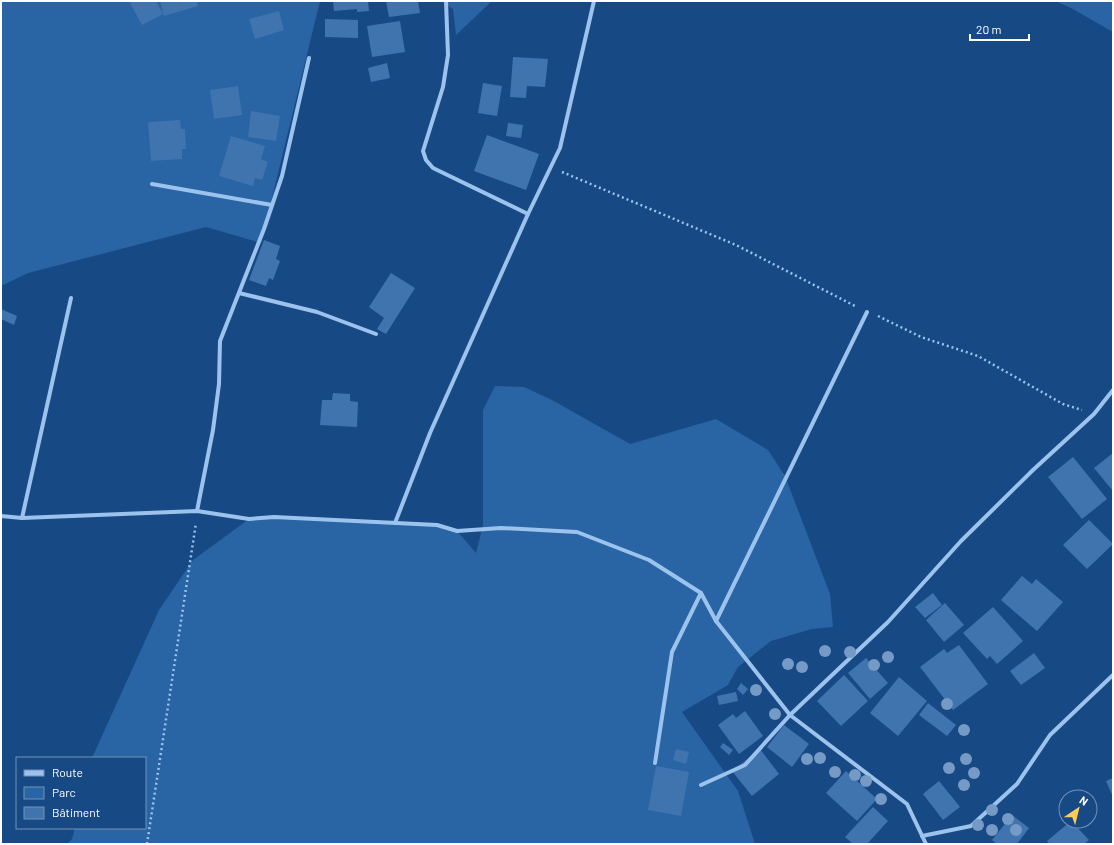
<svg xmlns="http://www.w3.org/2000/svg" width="1114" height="845" font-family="Barlow,sans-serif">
<rect width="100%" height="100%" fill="#174a85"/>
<!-- green -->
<g fill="#2964a4">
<polygon points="1,1 320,1 261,243 206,227 28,273 1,286"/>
<polygon points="441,1 492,1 456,35 453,9"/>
<polygon points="1055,1 1113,1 1113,32 1071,8"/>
<polygon points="495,386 524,387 552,400 630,444 716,419 768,450 785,476 830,594 833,627 812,629 771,641 738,667 728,685 682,712 738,791 755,844 67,844 72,839 75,828 145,828 145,758 92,758 159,610 193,560 249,519 274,517 437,525 457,531 476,553 483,525 483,410"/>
</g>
<!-- building -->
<g fill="#3f74af">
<polygon points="133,1 156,1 163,14 142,25 130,3"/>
<polygon points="160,1 197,1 198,6 164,16"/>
<polygon points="333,1 368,1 369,11 357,12 357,9 334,11"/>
<polygon points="386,1 418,1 420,13 389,17"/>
<polygon points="279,11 284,30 255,39 249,19"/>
<polygon points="325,19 358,20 358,38 325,37"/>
<polygon points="400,21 405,52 372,57 367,26"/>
<polygon points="513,57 548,59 545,87 527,86 526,98 510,97"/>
<polygon points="387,63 390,78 371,82 368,68"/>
<polygon points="483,83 502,86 497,116 478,113"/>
<polygon points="238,86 242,115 214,119 210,90"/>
<polygon points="251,111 280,116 276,141 248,137"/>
<polygon points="180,120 181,129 185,129 186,149 182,149 182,159 151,161 148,122"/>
<polygon points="508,123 523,125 521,138 506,136"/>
<polygon points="487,135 539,154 526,190 474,171"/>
<polygon points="231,136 265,146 261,159 268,162 262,180 255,178 253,186 219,176"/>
<polygon points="264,240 280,246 276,259 280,261 273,280 269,278 266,286 249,280"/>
<polygon points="391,273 415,288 386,334 377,329 384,318 369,307"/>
<polygon points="1,309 17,316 14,325 1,319"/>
<polygon points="333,393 350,394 350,401 358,402 357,427 320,425 322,400 332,400"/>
<polygon points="1113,453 1113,491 1094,468"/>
<polygon points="1073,457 1107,499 1082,519 1048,477"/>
<polygon points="1089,520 1113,544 1087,569 1063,545"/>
<polygon points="1022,576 1032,584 1036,579 1063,602 1037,631 1001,600"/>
<polygon points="933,593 942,605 925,618 915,607"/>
<polygon points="945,603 964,625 944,642 926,620"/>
<polygon points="993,607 1023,641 997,664 990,656 987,659 963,633"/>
<polygon points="959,645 988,684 953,710 920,667 944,649 947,653"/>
<polygon points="1034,653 1045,668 1021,685 1010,671"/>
<polygon points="866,658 888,683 870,699 848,673"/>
<polygon points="844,675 868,701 841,726 817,701"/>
<polygon points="899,677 927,701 898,736 870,713"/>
<polygon points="741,683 748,689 743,695 737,689"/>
<polygon points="736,692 738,701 719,705 717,696"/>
<polygon points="928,703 956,725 947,736 919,715"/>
<polygon points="745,711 763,736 739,754 718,725 733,714 736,718"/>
<polygon points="784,725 809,744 792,767 767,747"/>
<polygon points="723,743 733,750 729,755 720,747"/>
<polygon points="676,749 689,752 686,764 673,760"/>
<polygon points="760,749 779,774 752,796 732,771"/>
<polygon points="656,766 689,772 681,816 648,810"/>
<polygon points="846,771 877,799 857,821 826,793"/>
<polygon points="1113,778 1113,797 1106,781"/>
<polygon points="939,781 960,807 943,820 923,794"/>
<polygon points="873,807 888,821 867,844 853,844 845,837"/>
<polygon points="1012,815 1029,828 1017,844 997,844 992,840"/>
<polygon points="1071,821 1089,840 1084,844 1050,844 1047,841"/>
</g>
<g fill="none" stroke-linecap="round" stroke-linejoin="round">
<!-- path -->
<g stroke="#9cc3ed" stroke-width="2.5" stroke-dasharray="2 3" stroke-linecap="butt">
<polyline points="562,172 736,245 857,307"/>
<polyline points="878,316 921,337 978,356 1063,404 1082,410"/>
<polyline points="147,844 196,523"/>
</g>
<!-- street -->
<g stroke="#9cc3ed" stroke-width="4">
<polyline points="446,1 448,55 443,87 423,151 426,160 433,168 528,214"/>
<polyline points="152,184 272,205"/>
<polyline points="239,293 317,312 376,334"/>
<polyline points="197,511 213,430 219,384 220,341 264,229 282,176 309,58"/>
<polyline points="1,516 22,518 197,511 249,519 274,517 437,525 457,531 501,528 577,532 649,560 701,593 716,621 790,715 907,804 926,844"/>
<polyline points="22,518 71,298"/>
<polyline points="395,523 430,433 528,214 560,148 594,1"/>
<polyline points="716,621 867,312"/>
<polyline points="655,763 672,652 701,593"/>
<polyline points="701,785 745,765 790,715 888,622 961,541 1033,470 1094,414 1113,390"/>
<polyline points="922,836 971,826 1017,784 1050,735 1113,675"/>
</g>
</g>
<!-- trees -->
<g fill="#749ac5">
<circle cx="825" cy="651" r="6"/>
<circle cx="850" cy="652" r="6"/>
<circle cx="888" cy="657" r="6"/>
<circle cx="788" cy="664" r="6"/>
<circle cx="874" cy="665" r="6"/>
<circle cx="802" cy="667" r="6"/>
<circle cx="756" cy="690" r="6"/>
<circle cx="947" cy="704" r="6"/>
<circle cx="775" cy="714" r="6"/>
<circle cx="964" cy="730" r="6"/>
<circle cx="820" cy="758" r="6"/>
<circle cx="807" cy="759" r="6"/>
<circle cx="966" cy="759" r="6"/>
<circle cx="949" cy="768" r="6"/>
<circle cx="835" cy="772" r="6"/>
<circle cx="974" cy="773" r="6"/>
<circle cx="855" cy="775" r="6"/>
<circle cx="866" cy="781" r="6"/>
<circle cx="964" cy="785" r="6"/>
<circle cx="881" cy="799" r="6"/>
<circle cx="992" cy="810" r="6"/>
<circle cx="1008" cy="819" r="6"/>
<circle cx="978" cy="825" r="6"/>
<circle cx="992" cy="830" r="6"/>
<circle cx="1016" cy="830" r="6"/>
</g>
<!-- border -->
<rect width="1114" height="845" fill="none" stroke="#ffffff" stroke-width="4"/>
<!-- legend -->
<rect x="16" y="757" width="130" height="72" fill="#174a85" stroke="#7492b6"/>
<rect x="24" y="770" width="20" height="6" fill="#9cc3ed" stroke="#7492b6"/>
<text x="52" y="777" font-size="12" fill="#ffffff">Route</text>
<rect x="24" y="787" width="20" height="12" fill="#2964a4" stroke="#7492b6"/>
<text x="52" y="797" font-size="12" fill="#ffffff">Parc</text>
<rect x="24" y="807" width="20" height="12" fill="#3f74af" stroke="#7492b6"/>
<text x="52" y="817" font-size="12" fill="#ffffff">Bâtiment</text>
<!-- north arrow -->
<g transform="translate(1078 809) rotate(35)"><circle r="19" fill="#174a85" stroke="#7492b6"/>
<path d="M0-3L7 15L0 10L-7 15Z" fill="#ffcb58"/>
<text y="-6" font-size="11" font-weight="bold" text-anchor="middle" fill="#ffffff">N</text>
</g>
<!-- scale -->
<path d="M970 34v6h59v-6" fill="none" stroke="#ffffff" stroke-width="2"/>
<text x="976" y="34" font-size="12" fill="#ffffff" stroke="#174a85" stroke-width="3" paint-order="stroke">20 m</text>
</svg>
